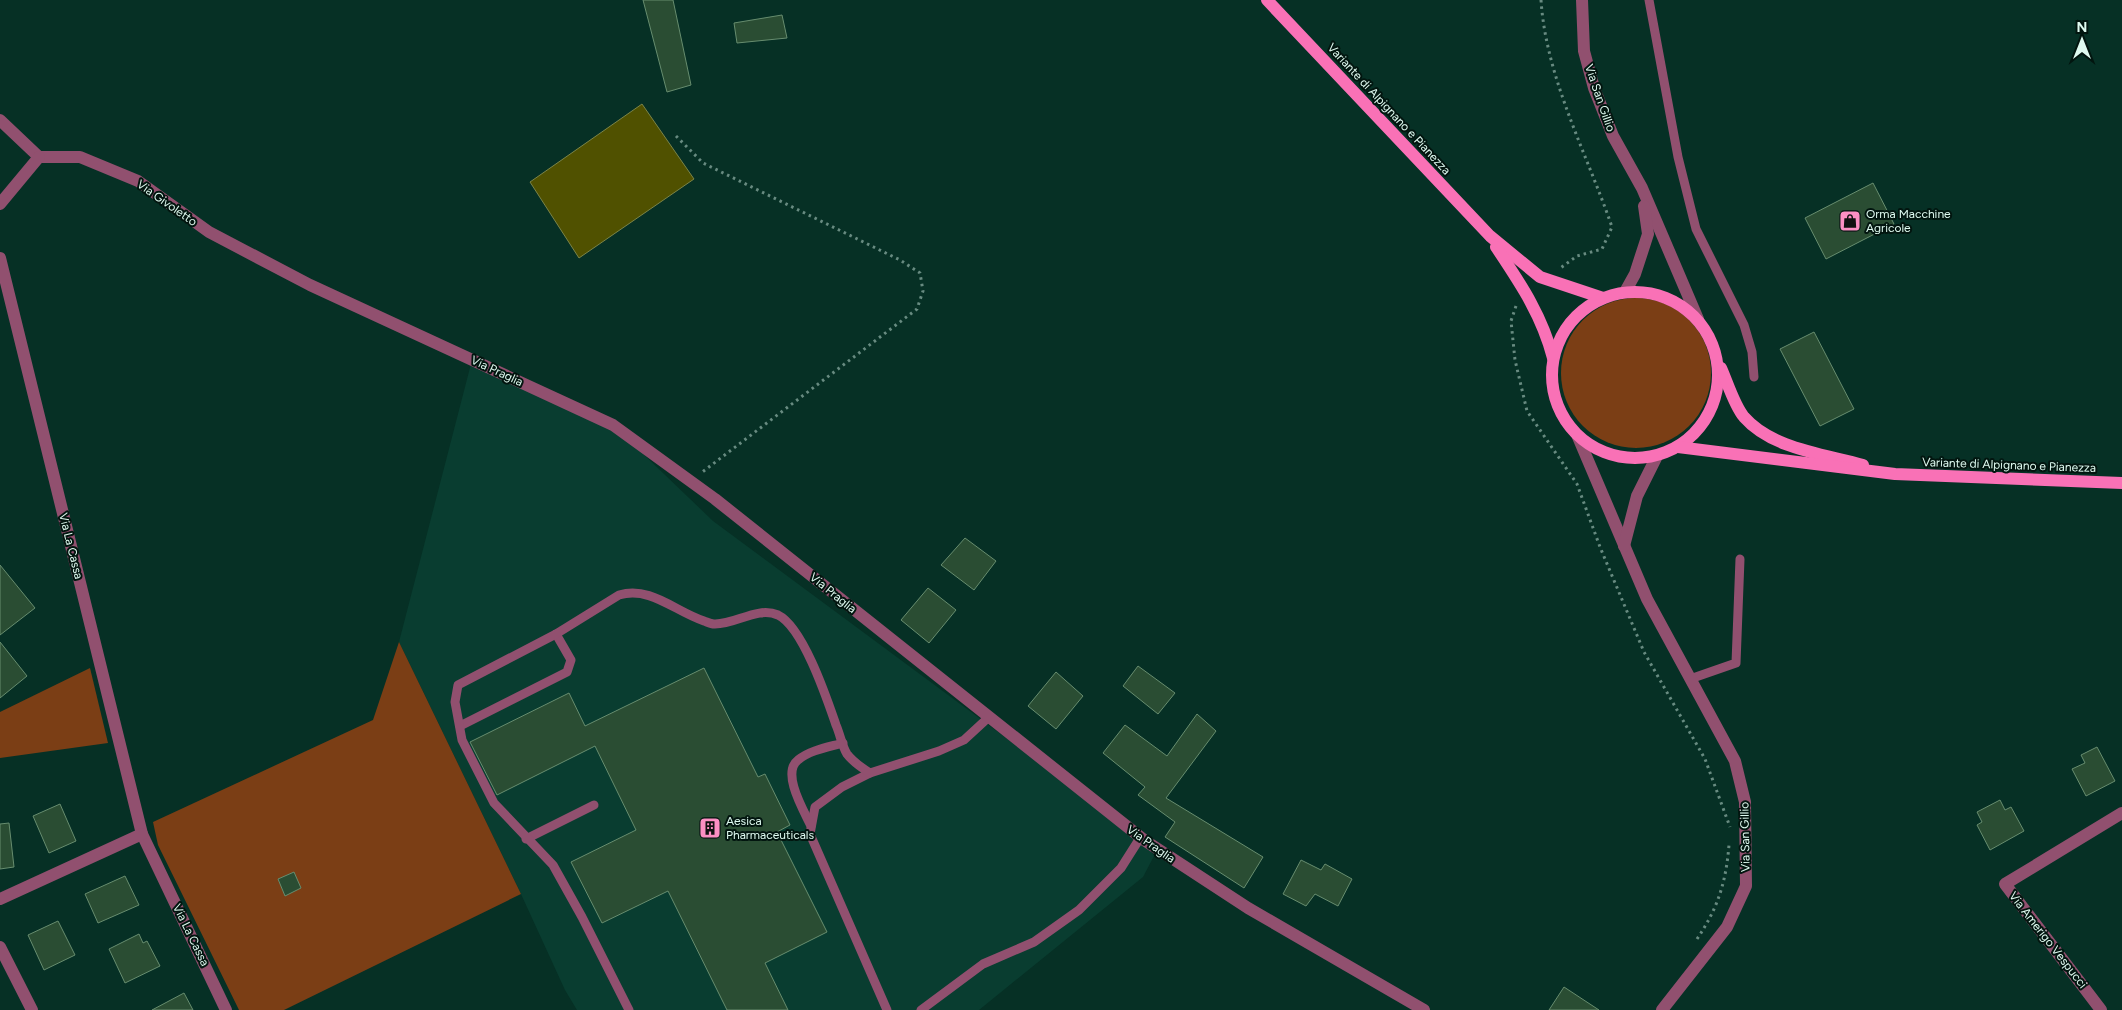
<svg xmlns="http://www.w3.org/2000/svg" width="2122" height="1010" font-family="Figtree,sans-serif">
<rect width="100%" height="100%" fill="#063025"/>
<!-- built -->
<polygon fill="#093d30" points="472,360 613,425 713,521 1144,840 1154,856 1143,877 979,1010 577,1010 565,990 521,894 399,642"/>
<!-- green -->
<g fill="#7b3e15">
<circle cx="1636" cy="373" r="75"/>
<polygon points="399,642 521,894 284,1010 239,1010 158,845 153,822 373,720"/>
<polygon points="90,668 108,743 0,758 0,712"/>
</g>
<!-- water -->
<polygon fill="#505100" stroke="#7b8448" points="642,104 694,179 579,258 530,182"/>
<!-- building -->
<g fill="#2a4d33" stroke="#678d6f">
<polygon points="643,0 673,0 691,85 667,92"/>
<polygon points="782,15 787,38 737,43 734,23"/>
<polygon points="1873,183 1894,224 1826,259 1805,218"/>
<polygon points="1814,332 1854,409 1820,426 1780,349"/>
<polygon points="965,538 996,561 974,590 941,565"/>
<polygon points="0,565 35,608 0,635"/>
<polygon points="928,588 956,610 929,643 901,620"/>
<polygon points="0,642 27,676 0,698"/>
<polygon points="1138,666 1175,693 1158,714 1123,686"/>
<polygon points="704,668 758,777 765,774 790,825 777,832 827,932 765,963 788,1010 727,1010 668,891 602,923 571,862 636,830 595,746 497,795 470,742 569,693 585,726"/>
<polygon points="1056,672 1083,696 1056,729 1028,706"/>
<polygon points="1197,714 1216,731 1166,798 1263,857 1244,888 1165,837 1175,822 1138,795 1145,787 1103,753 1125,725 1167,756"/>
<polygon points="2097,747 2115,781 2086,796 2072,769 2085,763 2081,755"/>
<polygon points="2000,800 2005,810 2011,807 2024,831 1990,850 1977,825 1982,822 1977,812"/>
<polygon points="60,804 76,841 49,853 33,816"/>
<polygon points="9,823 14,867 0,869 0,824"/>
<polygon points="1301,860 1321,870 1325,864 1352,879 1338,906 1315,894 1306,906 1283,894"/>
<polygon points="294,872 301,888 285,896 278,879"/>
<polygon points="125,876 139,905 98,923 85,894"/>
<polygon points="58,921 75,955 44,970 28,935"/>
<polygon points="139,934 143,943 147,941 160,966 125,983 109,949"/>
<polygon points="1564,987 1599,1010 1549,1010"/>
<polygon points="184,993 193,1010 152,1010"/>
</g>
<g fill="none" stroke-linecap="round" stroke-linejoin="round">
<!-- path -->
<g stroke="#688b81" stroke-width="3" stroke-dasharray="2.5 4" stroke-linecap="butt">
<path d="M1541,0C1546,78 1587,154 1612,227L1602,249L1577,256L1559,269"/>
<polyline points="676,136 703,163 900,260 920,273 923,291 917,309 701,473"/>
<polyline points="1516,306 1511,321 1515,360 1527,411 1577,484 1600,547 1644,652 1705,759 1730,827"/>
<path d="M1697,939C1718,908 1726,882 1729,845"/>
</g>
<!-- service -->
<g stroke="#91506f" stroke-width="9">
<polyline points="1649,0 1678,157 1696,229 1744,325 1752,352 1754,377"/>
<polyline points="1690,679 1736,663 1740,559"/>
<polyline points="460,726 567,672 571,660 556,634"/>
<polyline points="870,773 842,787 815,807 810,834 887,1010"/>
<path d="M811,826C804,811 781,773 798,760C810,750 829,747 843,743"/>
<polyline points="526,839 594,805"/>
<path d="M629,1010L582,917L553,865L494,803L462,740L455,702L458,685L556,634L619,595C651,586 674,611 704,621C707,622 711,624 714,624C735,625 757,606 778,615C803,627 827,699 836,725C840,734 842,746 847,754C853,762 862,768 870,773L939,751L964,740L989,717"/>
<polyline points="921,1010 983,964 1034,942 1079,910 1121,868 1140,838"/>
</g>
<!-- minor -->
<g stroke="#91506f" stroke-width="12">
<polyline points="0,120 39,157"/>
<polyline points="39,157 80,157 138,181 209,232 310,285 613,425 715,499 1144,840 1248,908 1424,1010"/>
<polyline points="0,204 39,157"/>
<polyline points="0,258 142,834 226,1010"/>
<polyline points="0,899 142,834"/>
<polyline points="0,947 32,1010"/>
<polyline points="2101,1010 2005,884 2122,813"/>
</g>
<!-- tertiary -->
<g stroke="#91506f" stroke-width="12">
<polyline points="1582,0 1584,51 1594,88 1613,136 1642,188 1698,319"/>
<polyline points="1625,292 1635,274 1648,234 1644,206"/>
<polyline points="1578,437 1647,599 1735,761 1745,802 1746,886 1727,927 1662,1010"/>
<polyline points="1624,546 1637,496 1657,456"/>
</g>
<!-- primary -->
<g stroke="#f971b6" stroke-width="12">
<polyline points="1267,0 1490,236 1540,277 1603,298"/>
<path d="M1496,247C1520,283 1542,315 1553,358"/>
<circle cx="1635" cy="375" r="83"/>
<path d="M1721,368C1727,381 1734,405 1744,417C1772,449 1824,454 1863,465"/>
<polyline points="1678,447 1895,474 2122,483"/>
</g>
</g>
<!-- icons -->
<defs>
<g id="shop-square" transform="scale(1.125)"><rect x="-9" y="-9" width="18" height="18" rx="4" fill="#fc8fc3" stroke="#02150f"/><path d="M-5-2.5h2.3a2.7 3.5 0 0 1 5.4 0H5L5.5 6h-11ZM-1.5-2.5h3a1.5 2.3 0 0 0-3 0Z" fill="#111"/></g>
<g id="building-square" transform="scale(1.125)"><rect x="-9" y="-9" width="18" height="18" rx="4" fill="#fc8fc3" stroke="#02150f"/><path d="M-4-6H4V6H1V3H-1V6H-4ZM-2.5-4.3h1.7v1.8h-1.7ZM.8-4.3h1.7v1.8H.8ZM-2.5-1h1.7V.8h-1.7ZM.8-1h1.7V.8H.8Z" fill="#111"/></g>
</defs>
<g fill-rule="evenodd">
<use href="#shop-square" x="1850" y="221"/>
<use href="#building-square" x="710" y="828"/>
</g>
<g text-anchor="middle" stroke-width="4" stroke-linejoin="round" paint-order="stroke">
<!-- street labels -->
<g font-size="12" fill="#dffaf0" stroke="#02150f">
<text transform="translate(1600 98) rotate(71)" y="4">Via San Gillio</text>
<text transform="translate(1389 109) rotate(47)" y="4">Variante di Alpignano e Pianezza</text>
<text transform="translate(167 203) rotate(35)" y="4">Via Givoletto</text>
<text transform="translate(497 371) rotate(25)" y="4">Via Praglia</text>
<text transform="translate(2009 465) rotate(2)" y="4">Variante di Alpignano e Pianezza</text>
<text transform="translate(71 546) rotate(76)" y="4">Via La Cassa</text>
<text transform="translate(833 593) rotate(39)" y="4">Via Praglia</text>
<text transform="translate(1745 837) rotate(-91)" y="4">Via San Gillio</text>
<text transform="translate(1151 844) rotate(35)" y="4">Via Praglia</text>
<text transform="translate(191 935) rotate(64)" y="4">Via La Cassa</text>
<text transform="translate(2048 940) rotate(52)" y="4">Via Amerigo Vespucci</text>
</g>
<!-- poi labels -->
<g font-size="12" fill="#dffaf0" stroke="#02150f" text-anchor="start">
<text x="1866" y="218">Orma Macchine<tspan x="1866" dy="14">Agricole</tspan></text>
<text x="726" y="825">Aesica<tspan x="726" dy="14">Pharmaceuticals</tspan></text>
</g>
</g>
<!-- north arrow -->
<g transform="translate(2082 40)" stroke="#02150f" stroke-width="4" paint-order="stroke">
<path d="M0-4L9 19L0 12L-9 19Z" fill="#dffaf0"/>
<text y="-8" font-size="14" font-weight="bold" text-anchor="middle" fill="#dffaf0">N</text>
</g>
</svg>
